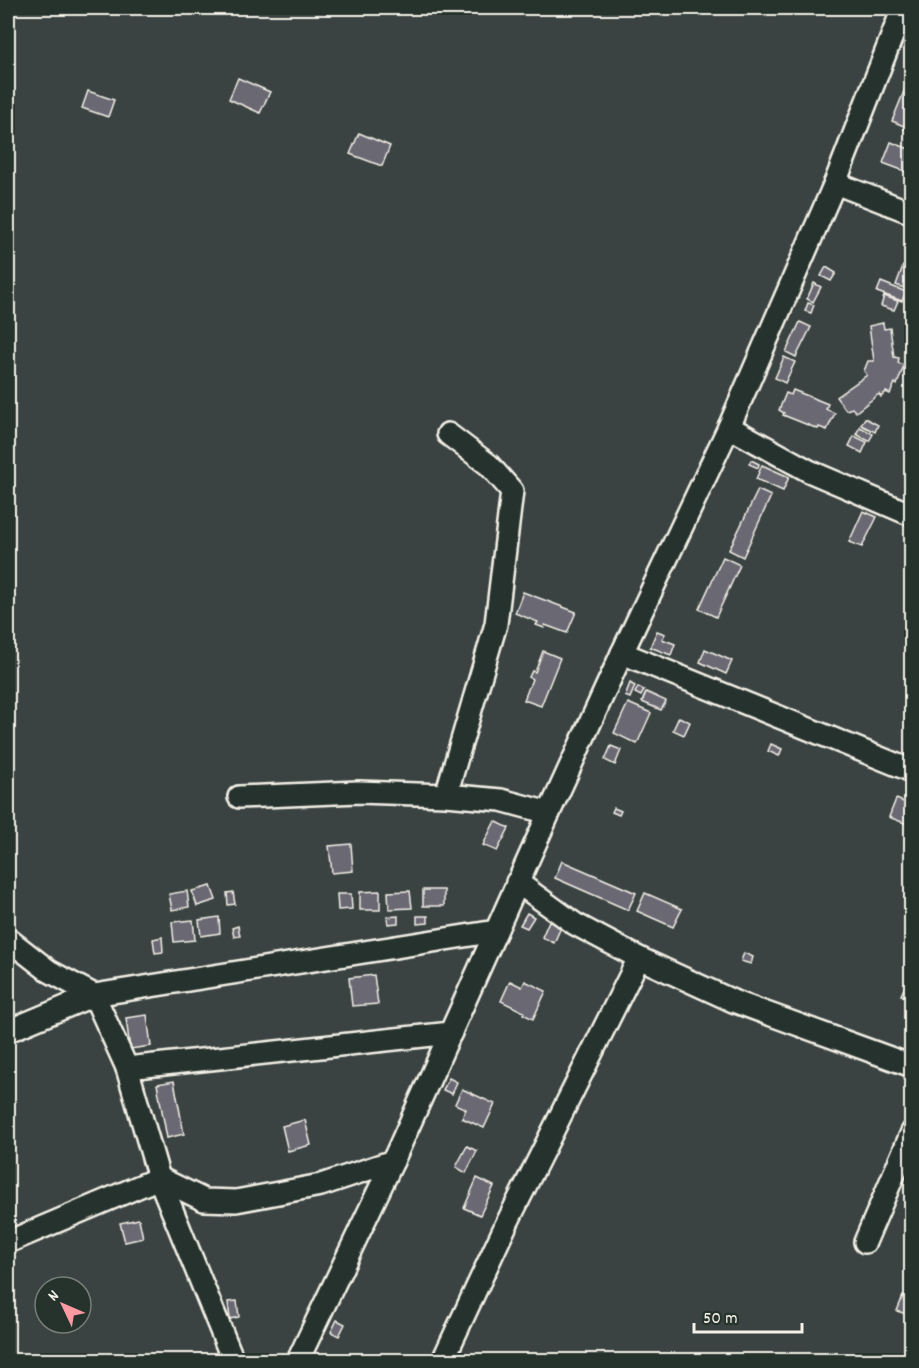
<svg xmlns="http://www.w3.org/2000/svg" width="919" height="1368" font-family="Dekko,sans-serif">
<rect width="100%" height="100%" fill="#3a4342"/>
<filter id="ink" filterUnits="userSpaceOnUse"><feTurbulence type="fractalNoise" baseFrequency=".0167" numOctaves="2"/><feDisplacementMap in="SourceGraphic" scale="12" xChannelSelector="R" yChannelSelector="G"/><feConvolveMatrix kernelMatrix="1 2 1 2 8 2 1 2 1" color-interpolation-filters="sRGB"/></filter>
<g filter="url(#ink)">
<!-- building -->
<g fill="#6a6873" stroke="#f4f1e8" stroke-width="1.5">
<polygon points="238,78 270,92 260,113 229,99"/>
<polygon points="905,89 912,91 912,108 904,126 892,121"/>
<polygon points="88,91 114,100 108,117 82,108"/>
<polygon points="908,119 912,120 912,131 904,129"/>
<polygon points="359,133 390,146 382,166 350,154"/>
<polygon points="891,142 912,150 912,169 910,173 883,163"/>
<polygon points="903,266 912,270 912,291 896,285"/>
<polygon points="826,267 836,273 831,281 821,276"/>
<polygon points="881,282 906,292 902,301 877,292"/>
<polygon points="814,283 821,287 813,302 807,299"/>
<polygon points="884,296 898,301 894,310 881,306"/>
<polygon points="808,303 814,305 811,313 805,311"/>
<polygon points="800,322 811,327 796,357 786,352"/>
<polygon points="883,323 884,329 890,328 894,357 899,358 898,363 904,365 897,385 895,383 890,394 886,392 881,397 879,394 856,412 852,408 846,410 836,397 867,375 864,371 868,361 874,361 869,326"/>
<polygon points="784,357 795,362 785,383 775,378"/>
<polygon points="793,390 828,404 826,409 835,413 827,430 819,427 818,429 783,415 784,413 779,410 786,393 791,395"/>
<polygon points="865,418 878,425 875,432 861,425"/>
<polygon points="860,427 873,434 869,441 856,434"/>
<polygon points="854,436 867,442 862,453 849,446"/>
<polygon points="751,460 759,464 758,468 749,464"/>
<polygon points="762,465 789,477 783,491 756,479"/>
<polygon points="758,490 771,496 743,557 729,550"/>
<polygon points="863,511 877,517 862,547 849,542"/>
<polygon points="723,557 740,565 716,617 699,609"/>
<polygon points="523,592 576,612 567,633 545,625 544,628 536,625 538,622 515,613"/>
<polygon points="657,631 665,634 662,639 675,644 671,655 650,647"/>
<polygon points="705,649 732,661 726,674 700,662"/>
<polygon points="543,651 560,658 541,706 524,700 532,679 529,677 532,671 535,672"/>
<polygon points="630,683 635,686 630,698 625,696"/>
<polygon points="638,687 644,690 641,696 635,693"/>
<polygon points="646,692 666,701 661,710 642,702"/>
<polygon points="628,703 651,713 637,744 614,733"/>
<polygon points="679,717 690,722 684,735 673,730"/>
<polygon points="771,744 782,749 779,756 768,751"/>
<polygon points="611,746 621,750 615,765 605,760"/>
<polygon points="896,799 912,805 912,826 889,817"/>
<polygon points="614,808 621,811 619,815 612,812"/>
<polygon points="495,821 509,828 497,851 483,845"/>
<polygon points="351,844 353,871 332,873 329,846"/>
<polygon points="562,861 636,893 628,910 555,878"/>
<polygon points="211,886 216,900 197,906 192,891"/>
<rect x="423" y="890" width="21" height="16"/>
<polygon points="187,891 189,907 172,910 169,894"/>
<polygon points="380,891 380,910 360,910 360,892"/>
<polygon points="410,891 412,908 389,909 388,892"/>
<polygon points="233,892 235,904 228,905 227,893"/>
<polygon points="645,893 682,909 673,927 637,911"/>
<polygon points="337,894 351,894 352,909 338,910"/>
<polygon points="527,913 534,917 527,928 520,925"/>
<polygon points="398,916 398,923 388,924 387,917"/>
<polygon points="417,916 428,916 428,923 417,924"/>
<polygon points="219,917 220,933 201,936 199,920"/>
<polygon points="193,920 195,940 174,942 172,922"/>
<polygon points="549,921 561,927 554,943 542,937"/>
<polygon points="238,926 240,936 234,937 232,928"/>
<polygon points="162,937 163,952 155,953 153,939"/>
<polygon points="744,953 753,957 751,964 741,961"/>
<polygon points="912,972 912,1000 901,995"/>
<polygon points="374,975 378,1004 352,1006 349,978"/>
<polygon points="510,981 522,987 525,981 546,991 533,1019 523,1014 524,1012 501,1001"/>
<polygon points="147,1015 151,1046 130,1049 126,1018"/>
<polygon points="449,1078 457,1082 452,1094 443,1090"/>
<polygon points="174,1081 184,1134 167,1138 157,1084"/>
<polygon points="462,1089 495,1104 484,1128 462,1118 466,1109 455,1104"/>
<polygon points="305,1120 311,1145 288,1151 282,1126"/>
<polygon points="467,1146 477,1151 466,1173 456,1167"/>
<polygon points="477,1178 494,1186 480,1215 464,1208"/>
<polygon points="139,1219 143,1238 125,1242 120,1223"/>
<polygon points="903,1296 912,1299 912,1316 897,1311"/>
<polygon points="237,1301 239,1317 230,1319 228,1302"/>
<polygon points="337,1320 345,1324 339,1336 331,1332"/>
</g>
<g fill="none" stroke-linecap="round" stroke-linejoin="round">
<!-- minor casing -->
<g stroke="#f4f1e8" stroke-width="26">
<g id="minor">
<polyline points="835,183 912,213"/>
<polyline points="729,427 809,471 907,513 912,514"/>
<polyline points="622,653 912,771"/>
<polyline points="446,795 496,624 512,491 489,465 448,434"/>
<polyline points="239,797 358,792 446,795 501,800 549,813"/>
<polyline points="517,882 575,924 639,958 733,1001 912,1066"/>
<polyline points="8,939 49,971 94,995 127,1068 159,1178 233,1360"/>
<polyline points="8,1031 94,995 496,931"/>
<polyline points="127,1068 451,1033"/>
<polyline points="8,1242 159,1178 204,1200 236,1201 321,1185 393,1161"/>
<polyline points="865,1242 912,1132"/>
<polyline points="298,1360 393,1161 549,813 622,653 729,427 835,183 903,8"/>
<polyline points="443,1360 505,1227 639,958"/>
</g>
</g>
<!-- minor -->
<use href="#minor" stroke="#26332d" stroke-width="21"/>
</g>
</g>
<!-- margin -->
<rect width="919" height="1368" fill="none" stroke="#26332d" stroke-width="30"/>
<rect x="15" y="15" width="889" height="1338" fill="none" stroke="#f4f1e8" stroke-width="2" filter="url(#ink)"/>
<!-- north arrow -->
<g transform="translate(63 1305) rotate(314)"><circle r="28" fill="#26332d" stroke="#787f78" stroke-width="1.5"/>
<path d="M0-4.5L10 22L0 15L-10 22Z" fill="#ff9aa2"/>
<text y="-9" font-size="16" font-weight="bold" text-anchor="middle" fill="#f4f1e8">N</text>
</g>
<!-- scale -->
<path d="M694 1323v9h108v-9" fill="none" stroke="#f4f1e8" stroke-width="3"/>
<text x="703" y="1323" font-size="18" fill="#f4f1e8" stroke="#26332d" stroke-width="4.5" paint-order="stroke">50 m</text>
</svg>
